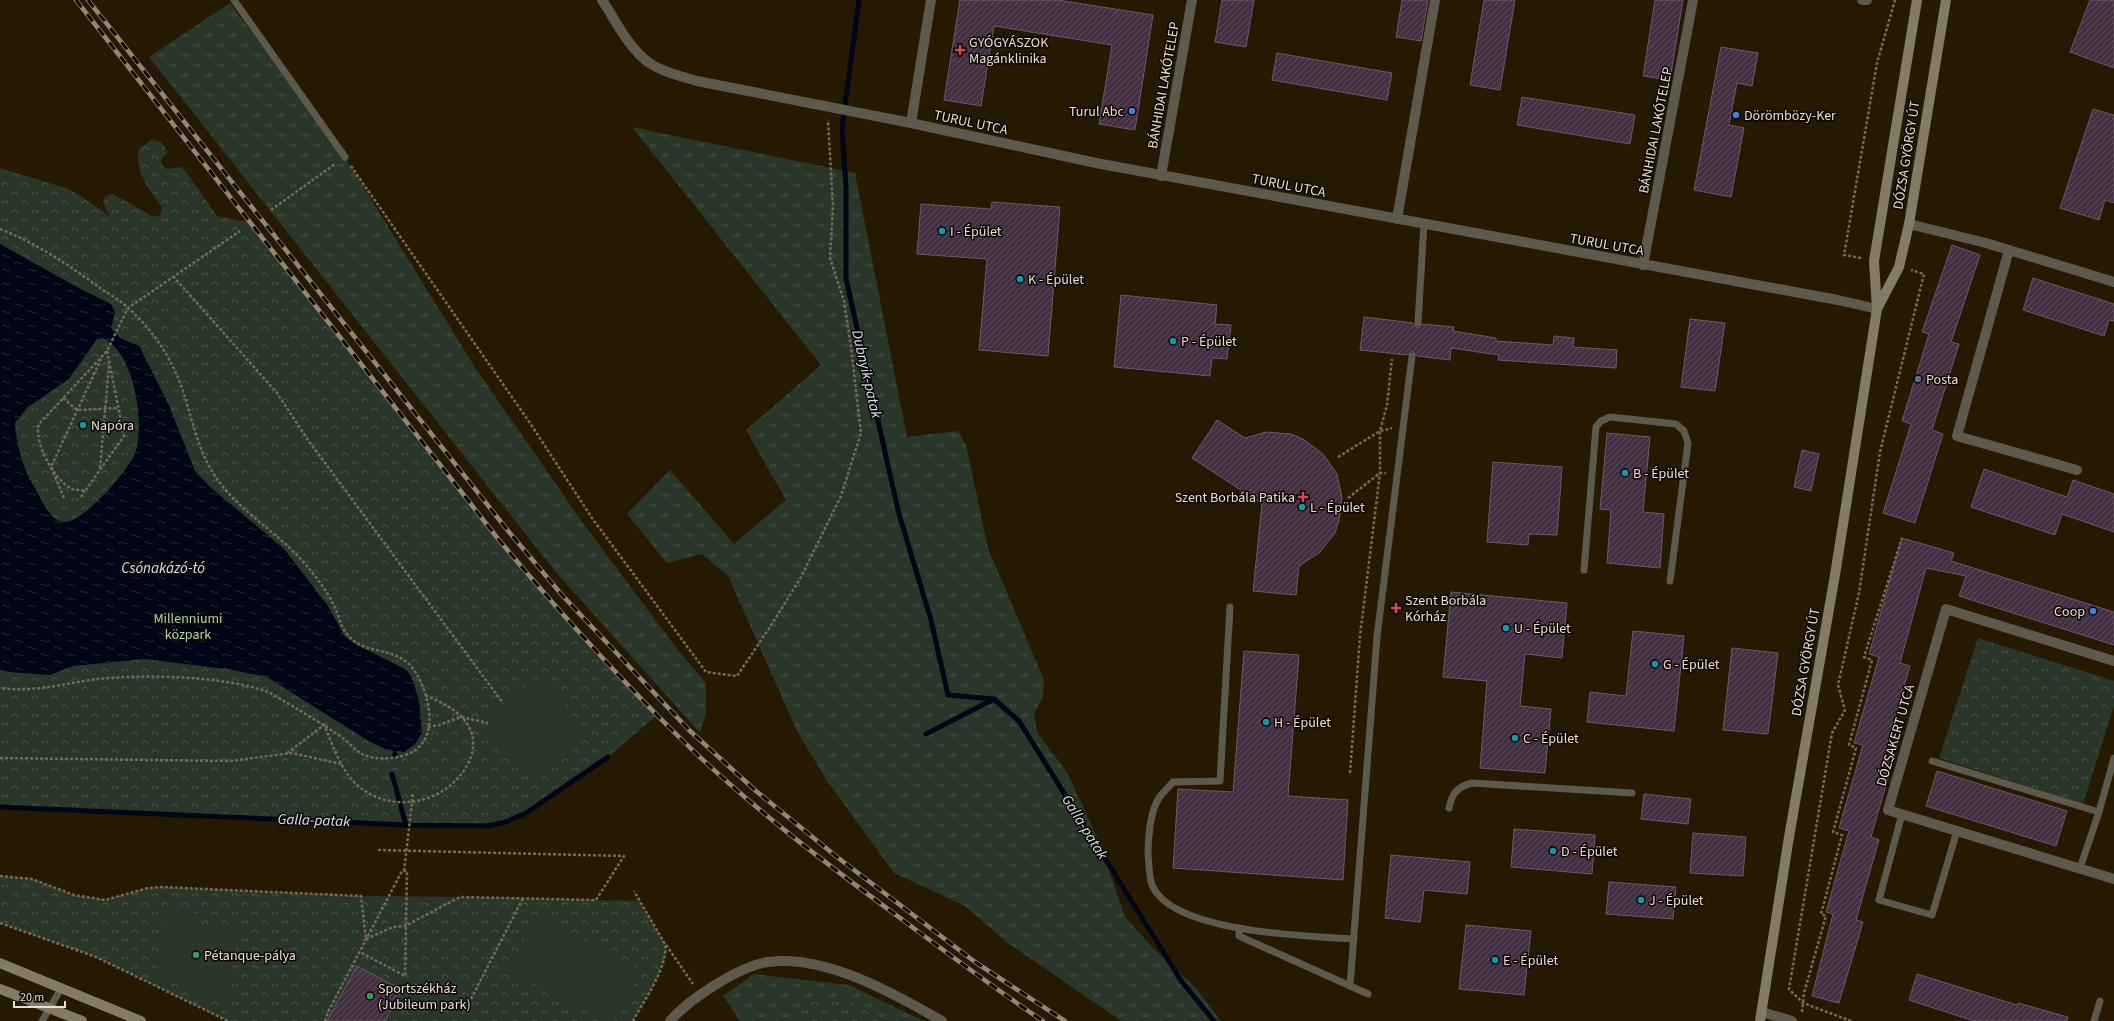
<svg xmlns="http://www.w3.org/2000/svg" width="2114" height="1021" font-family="'Source Sans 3',sans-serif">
<defs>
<pattern id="grass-tufts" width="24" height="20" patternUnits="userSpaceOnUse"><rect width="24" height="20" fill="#283729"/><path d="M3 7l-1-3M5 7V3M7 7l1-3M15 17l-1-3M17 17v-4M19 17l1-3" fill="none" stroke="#475447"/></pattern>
<pattern id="forest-crowns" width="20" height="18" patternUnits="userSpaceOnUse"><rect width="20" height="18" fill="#283729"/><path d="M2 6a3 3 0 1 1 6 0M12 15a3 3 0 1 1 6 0" fill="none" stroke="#475447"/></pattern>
<pattern id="water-ripples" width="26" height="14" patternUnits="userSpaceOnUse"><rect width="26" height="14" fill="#000616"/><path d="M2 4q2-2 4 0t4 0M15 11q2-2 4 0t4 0" fill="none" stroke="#252a37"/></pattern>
<pattern id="building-hatch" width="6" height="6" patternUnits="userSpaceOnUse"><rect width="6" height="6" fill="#432f42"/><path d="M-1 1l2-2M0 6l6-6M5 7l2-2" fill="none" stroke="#5e4d5c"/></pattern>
</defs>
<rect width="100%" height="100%" fill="#261901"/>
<!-- grass -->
<g fill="url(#grass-tufts)">
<polygon points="230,3 345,157 476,369 585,526 677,649 706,683 706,713 700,733 554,570 149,57"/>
<polygon points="632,127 855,173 907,437 958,431 966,445 988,548 1044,680 1043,697 1034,714 1037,732 1068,774 1101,846 1125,917 1151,946 1196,988 1221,1021 1121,1021 1008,943 965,906 894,873 827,781 797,731 728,576 702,554 667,563 627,514 670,470 734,544 786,500 746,430 821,365"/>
<polygon points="754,974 849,985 924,1021 887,1021 845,998 796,1014 797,1021 740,1021 723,996"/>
</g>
<!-- forest -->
<g fill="url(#forest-crowns)">
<path d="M151,140L161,142L168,152L161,160L162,165L166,169L180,167L184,169L217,216L248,222L497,541L593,652L656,716L608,757L526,813L506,822L487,826L406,825L0,807V168L69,189L90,202L109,216C106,208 96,196 113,194L154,217L160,215L162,207C149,188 134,173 139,149Z"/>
<polygon points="1978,638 2114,681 2114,706 2083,804 1939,758"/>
<path d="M0,876L32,879L74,895L105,900L148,888L161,887L361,896L460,897L639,901L665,944C669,966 643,1002 633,1021H228L96,957L0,923Z"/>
<polygon points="845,998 887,1021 797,1021 796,1014 806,1003"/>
</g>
<!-- garden -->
<g fill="#283729">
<path d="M544,683C552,685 556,693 561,700C582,728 587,742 556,765C550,769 543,775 535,774C529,773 522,770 518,767C511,762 487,731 488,723C489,710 518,690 529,685C534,683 539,683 544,683Z"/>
<polygon points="165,908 202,914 200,925 238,930 228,1001 189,996 190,985 155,980"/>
<polygon points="537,915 641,970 615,1021 606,1021 508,970"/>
</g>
<!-- water -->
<path fill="url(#water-ripples)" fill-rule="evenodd" d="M0,244L75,286L111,304L115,312L111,328L120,338L139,346L168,403L195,471L209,486L284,549L328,606L345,637L359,646L407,670L413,681L419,701L422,733L415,744L404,752L385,749L367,740L267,677L233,670L145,659L73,666L50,675L9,672L0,670ZM103,338C135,353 144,421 136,451C131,468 82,524 64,522C51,521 44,504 38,494C24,469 17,452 15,423L28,407L69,379L97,339Z"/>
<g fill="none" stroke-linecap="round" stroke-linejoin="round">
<!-- stream -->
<g stroke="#000616" stroke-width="5">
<polyline points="859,0 842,128 846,188 846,279 899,514 931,620 948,695 994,699"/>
<polyline points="926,734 994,699 1019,721 1182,982 1214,1021"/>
<polyline points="395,755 395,750"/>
<polyline points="392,774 406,825"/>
<polyline points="0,807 406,825 487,826 506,822 526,813 608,757"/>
</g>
</g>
<!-- building -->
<g fill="url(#building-hatch)" stroke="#6d566b">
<polygon points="960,0 1058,0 1153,15 1135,130 1099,124 1112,45 994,26 981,106 944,100"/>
<polygon points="1222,0 1254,0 1246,47 1215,42"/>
<polygon points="1402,0 1428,0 1421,41 1396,37"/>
<polygon points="1484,0 1515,0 1500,90 1470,85"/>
<polygon points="1655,0 1683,0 1670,80 1643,76"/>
<polygon points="2090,0 2114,0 2114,68 2070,52"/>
<polygon points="1721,47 1758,53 1752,86 1737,83 1729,125 1744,128 1731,197 1694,190"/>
<polygon points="1277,53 1392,73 1387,100 1272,80"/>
<polygon points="1522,97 1635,115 1630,144 1517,125"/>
<polygon points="2093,109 2114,115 2114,203 2105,200 2099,220 2060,208"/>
<polygon points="992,202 1060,207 1048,356 979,350 987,259 917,254 921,204 991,209"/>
<polygon points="1952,245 1980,255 1951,342 1959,344 1932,430 1943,434 1915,523 1883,513 1911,424 1902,421 1929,334 1922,332"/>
<polygon points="2033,278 2114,304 2114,321 2109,320 2104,336 2023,310"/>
<polygon points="1121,295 1217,305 1215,324 1231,325 1227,359 1212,358 1210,376 1114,367"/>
<polygon points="1364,317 1413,323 1417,328 1423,324 1454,327 1453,331 1496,338 1496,341 1553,345 1554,336 1574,338 1573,347 1617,350 1616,368 1498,360 1499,355 1451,348 1450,360 1417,356 1412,351 1407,355 1360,350"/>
<polygon points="1690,319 1725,323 1715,391 1681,387"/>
<polygon points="1217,420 1245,438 1266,432 1291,434 1303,439 1323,454 1337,474 1342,498 1339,520 1335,533 1320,552 1299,566 1296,595 1253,591 1262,504 1192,458"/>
<polygon points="1607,433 1650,437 1643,512 1664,514 1660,568 1607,563 1611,510 1600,509"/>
<polygon points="1802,450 1819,454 1811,491 1794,487"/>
<polygon points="1493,462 1562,467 1557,535 1529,534 1528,545 1487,542"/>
<polygon points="1984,469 2067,497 2073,480 2114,494 2114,532 2062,514 2055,535 1971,507"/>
<polygon points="1902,538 1954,553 1951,561 2114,612 2114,645 1959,596 1966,576 1926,568 1900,663 1910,666 1885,751 1895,754 1871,837 1879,840 1856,920 1863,922 1839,1003 1812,996 1833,914 1826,912 1849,831 1839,828 1863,745 1854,743 1879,657 1869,654"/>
<polygon points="1451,592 1567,603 1562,658 1525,654 1520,706 1551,709 1545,773 1480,768 1487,681 1443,677"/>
<polygon points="1633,631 1684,636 1674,731 1587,722 1590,692 1626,696"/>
<polygon points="1732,648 1778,653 1768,734 1723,730"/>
<polygon points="1244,651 1299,655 1288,796 1348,800 1343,880 1173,868 1178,789 1233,792"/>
<polygon points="1937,771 2067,811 2056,846 1926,806"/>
<polygon points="1644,794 1691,799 1688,824 1641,819"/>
<polygon points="1514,829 1595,835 1592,874 1511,867"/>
<polygon points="1693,833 1746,837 1743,876 1690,873"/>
<polygon points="1391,855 1470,862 1467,894 1424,890 1420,922 1385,918"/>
<polygon points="1609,882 1676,887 1673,919 1606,914"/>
<polygon points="1466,925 1531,931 1524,995 1459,989"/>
<polygon points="357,966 402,990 385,1021 327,1021"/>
<polygon points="1917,974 2017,1005 2018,1003 2068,1017 2067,1021 1974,1021 1909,1000"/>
</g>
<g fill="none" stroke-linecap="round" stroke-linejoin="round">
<!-- path -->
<g stroke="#756a55" stroke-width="2.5" stroke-dasharray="3 2" stroke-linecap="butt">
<polyline points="351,166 530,423 592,518 706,672 737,676 770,627 800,579 841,496 861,433 851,347 844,301 830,258 833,207 828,120"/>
<polyline points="271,210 335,164"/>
<path d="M0,229C36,243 69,265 100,288C109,294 120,300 128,308C148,325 165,349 176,373C191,407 194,445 215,476C239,512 278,532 306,565C317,578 328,592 335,608C339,616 341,627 347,634C365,658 398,643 416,673C428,693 438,730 418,748C406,759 376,762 362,754C354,750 348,741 340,736C324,725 307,715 291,705C282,701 274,694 265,691C221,676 145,674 98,679C65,683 34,693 0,688"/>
<polyline points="1861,258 1844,255 1877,63 1895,0"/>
<polyline points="173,276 277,393 308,440 503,703"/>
<path d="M107,351L124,436L85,491C81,490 76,490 72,489C55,481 33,442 39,424L107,351L128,308L240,231"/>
<polyline points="63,398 77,410 118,408"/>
<polyline points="1338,457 1380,431 1392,428"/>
<polyline points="100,468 109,365"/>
<polyline points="81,497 85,491"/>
<polyline points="64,498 51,467 101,359"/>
<polyline points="1348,498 1380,473 1386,473"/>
<polyline points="428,727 439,725 461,717 488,723"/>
<path d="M287,753L324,725C333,745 340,769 356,784C391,816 448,804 469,762C474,751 475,737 469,727C461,711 441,702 425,695"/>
<polyline points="0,758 230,761 292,753 341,764"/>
<polyline points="1350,773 1360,636 1380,473 1380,431 1387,405 1392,359"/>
<polyline points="412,802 413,792"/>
<polyline points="0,876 32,879 74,895 105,900 148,888 161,887 361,896 366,939"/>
<polyline points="0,923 96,957 228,1021"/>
<polyline points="366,939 393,927 405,926 460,897 596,900 624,856 378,850"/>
<polyline points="666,945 693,984"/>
<polyline points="402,993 415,987 446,986"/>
<polyline points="471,999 523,898"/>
<polyline points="1802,1012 1804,993 1826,916 1821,914 1842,835 1833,832 1856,748 1849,745 1872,660 1864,657 1902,538"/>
<polyline points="325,1021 328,1012 402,871 407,871 405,976 360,952"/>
<path d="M633,1021C643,1002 669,966 665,944L634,891"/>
<polyline points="1851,1021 1803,1003 1789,989 1832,733 1845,710 1838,685 1859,593 1880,452 1924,274 1911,270"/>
</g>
<!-- lane -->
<g stroke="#5c594d" stroke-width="7">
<polyline points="234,0 345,157"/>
<polyline points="1418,323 1424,224"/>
<polyline points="1584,570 1596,427 1601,421 1610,417 1676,424 1684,431 1688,443 1670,581"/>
<path d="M1230,607L1220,781L1173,782C1169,787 1163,792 1159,798C1150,811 1148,839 1148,854C1149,864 1149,876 1152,885C1172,933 1308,936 1354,939"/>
<polyline points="1932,761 2099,812 2080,868"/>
<path d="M1449,808C1452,793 1457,787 1472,783L1632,793"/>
<polyline points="2099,812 2114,758"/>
<polyline points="1902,814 1879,900 1932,915 1957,831"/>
<polyline points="1239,928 1239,936 1368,994"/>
<polyline points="1350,986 1377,637 1412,356"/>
<polyline points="42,1021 62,987"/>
<polyline points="2094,1021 2100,1001"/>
</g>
<!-- street -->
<g stroke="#5c594d" stroke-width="10">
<path d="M602,0C616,21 628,47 648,62C662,72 681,76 697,81L911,123L1096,163L1838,300L1877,309"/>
<polyline points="1862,0 1867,0"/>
<polyline points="911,123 931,0"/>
<polyline points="1161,176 1192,0"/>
<polyline points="1397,219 1435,0"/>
<polyline points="1909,224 1986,243 2114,282"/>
<polyline points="2009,250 1957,436 2077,470"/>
<polyline points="1643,265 1693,0"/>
<polyline points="2114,661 1946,609 1888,810 2114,879"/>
<polyline points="1762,1012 1792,1021"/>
<path d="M670,1021C683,1006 699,995 715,985C731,975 749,965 768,962C825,954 895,994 942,1021"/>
</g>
<!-- secondary -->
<g stroke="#817b68" stroke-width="10">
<polyline points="1877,309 1899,267 1909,224 1946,0"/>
<polyline points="0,963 141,1021"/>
<polyline points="0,989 82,1021"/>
<polyline points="1760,1021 1789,837 1835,575 1877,309 1874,261 1917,0"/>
</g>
<!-- rail casing -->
<g stroke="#918773" stroke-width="4.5">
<g id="rail">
<path d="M76,0L499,540C556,608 616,675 679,737C747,804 824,862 900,918C947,953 994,988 1043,1021"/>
<polyline points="88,0 509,532 562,595 689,730 756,791 837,857 975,962 1065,1021"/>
</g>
</g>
<!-- rail -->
<use href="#rail" stroke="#0b0601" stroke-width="3" stroke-dasharray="9" stroke-linecap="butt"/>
<!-- path-bridge -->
<polyline stroke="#756a55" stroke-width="2.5" stroke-dasharray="3 2" stroke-linecap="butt" points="404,871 412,802"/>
</g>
<!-- markers -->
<g fill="#e0444e" stroke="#0b0601" stroke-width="1.5">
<path d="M958 44h4v4h4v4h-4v4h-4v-4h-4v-4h4z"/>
<path d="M1301 491h4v4h4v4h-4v4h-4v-4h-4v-4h4z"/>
<path d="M1394 602h4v4h4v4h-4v4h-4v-4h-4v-4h4z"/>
</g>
<g fill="#3f7fe0" stroke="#0b0601" stroke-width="1.5">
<circle cx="1132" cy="111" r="4"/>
<circle cx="1736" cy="115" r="4"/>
<circle cx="2093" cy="611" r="4"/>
</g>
<g fill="#0f9aa8" stroke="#0b0601" stroke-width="1.5">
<circle cx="942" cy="231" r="4"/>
<circle cx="1020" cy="279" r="4"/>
<circle cx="1173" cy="341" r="4"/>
<circle cx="83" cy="425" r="4"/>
<circle cx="1625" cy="473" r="4"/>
<circle cx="1302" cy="507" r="4"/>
<circle cx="1506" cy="628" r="4"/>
<circle cx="1655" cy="664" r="4"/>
<circle cx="1266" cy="722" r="4"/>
<circle cx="1515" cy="738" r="4"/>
<circle cx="1553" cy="851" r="4"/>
<circle cx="1641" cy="900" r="4"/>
<circle cx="1495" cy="960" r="4"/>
</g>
<circle fill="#5c6f8a" stroke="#0b0601" stroke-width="1.5" cx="1918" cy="379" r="4"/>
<g fill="#2e9e5b" stroke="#0b0601" stroke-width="1.5">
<circle cx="196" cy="955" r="4"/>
<circle cx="370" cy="996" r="4"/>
</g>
<g text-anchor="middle" stroke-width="3" stroke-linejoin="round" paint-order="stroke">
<!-- poi labels -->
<g font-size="14" fill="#e8e0d0" stroke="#0b0601" text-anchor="start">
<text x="969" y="47">GYÓGYÁSZOK<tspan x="969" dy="16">Magánklinika</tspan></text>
<text x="1124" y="116" text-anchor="end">Turul Abc</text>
<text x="1744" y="120">Dörömbözy-Ker</text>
<text x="950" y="236">I - Épület</text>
<text x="1028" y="284">K - Épület</text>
<text x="1181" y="346">P - Épület</text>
<text x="1926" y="384">Posta</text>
<text x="91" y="430">Napóra</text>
<text x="1633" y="478">B - Épület</text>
<text x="1295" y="502" text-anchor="end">Szent Borbála Patika</text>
<text x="1310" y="512">L - Épület</text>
<text x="1405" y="605">Szent Borbála<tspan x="1405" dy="16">Kórház</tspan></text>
<text x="2085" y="616" text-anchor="end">Coop</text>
<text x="1514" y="633">U - Épület</text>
<text x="1663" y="669">G - Épület</text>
<text x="1274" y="727">H - Épület</text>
<text x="1523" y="743">C - Épület</text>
<text x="1561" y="856">D - Épület</text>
<text x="1649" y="905">J - Épület</text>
<text x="204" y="960">Pétanque-pálya</text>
<text x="1503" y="965">E - Épület</text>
<text x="378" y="993">Sportszékház<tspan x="378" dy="16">(Jubileum park)</tspan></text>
</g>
<!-- street labels -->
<g font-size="14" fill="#e8e0d0" stroke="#0b0601">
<text transform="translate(1163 85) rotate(-80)" y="5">BÁNHIDAI LAKÓTELEP</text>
<text transform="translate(971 122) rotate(12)" y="5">TURUL UTCA</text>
<text transform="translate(1655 130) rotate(-79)" y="5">BÁNHIDAI LAKÓTELEP</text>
<text transform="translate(1906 155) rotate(-81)" y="5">DÓZSA GYÖRGY ÚT</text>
<text transform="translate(1289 185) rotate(11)" y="5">TURUL UTCA</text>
<text transform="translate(1607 244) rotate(10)" y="5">TURUL UTCA</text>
<text transform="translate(1805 662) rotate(-80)" y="5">DÓZSA GYÖRGY ÚT</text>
<text transform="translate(1895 735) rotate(-74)" y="5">DÓZSAKERT UTCA</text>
</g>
<!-- park labels -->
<g font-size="14" fill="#abd7ae" stroke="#0b0601">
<text x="188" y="623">Millenniumi<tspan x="188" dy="16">közpark</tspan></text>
</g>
<!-- water labels -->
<g font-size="15" font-style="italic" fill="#d7e5f7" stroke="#0b0601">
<text transform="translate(867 374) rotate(77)" y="5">Dubnyik-patak</text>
<text x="163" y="573">Csónakázó-tó</text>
<text transform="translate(314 820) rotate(2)" y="5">Galla-patak</text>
<text transform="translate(1085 827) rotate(58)" y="5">Galla-patak</text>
</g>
</g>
<!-- scale -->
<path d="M14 1001v6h51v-6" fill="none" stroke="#e8e0d0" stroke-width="2"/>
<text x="20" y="1001" font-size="12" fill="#e8e0d0" stroke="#0b0601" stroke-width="3" paint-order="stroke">20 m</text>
</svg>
